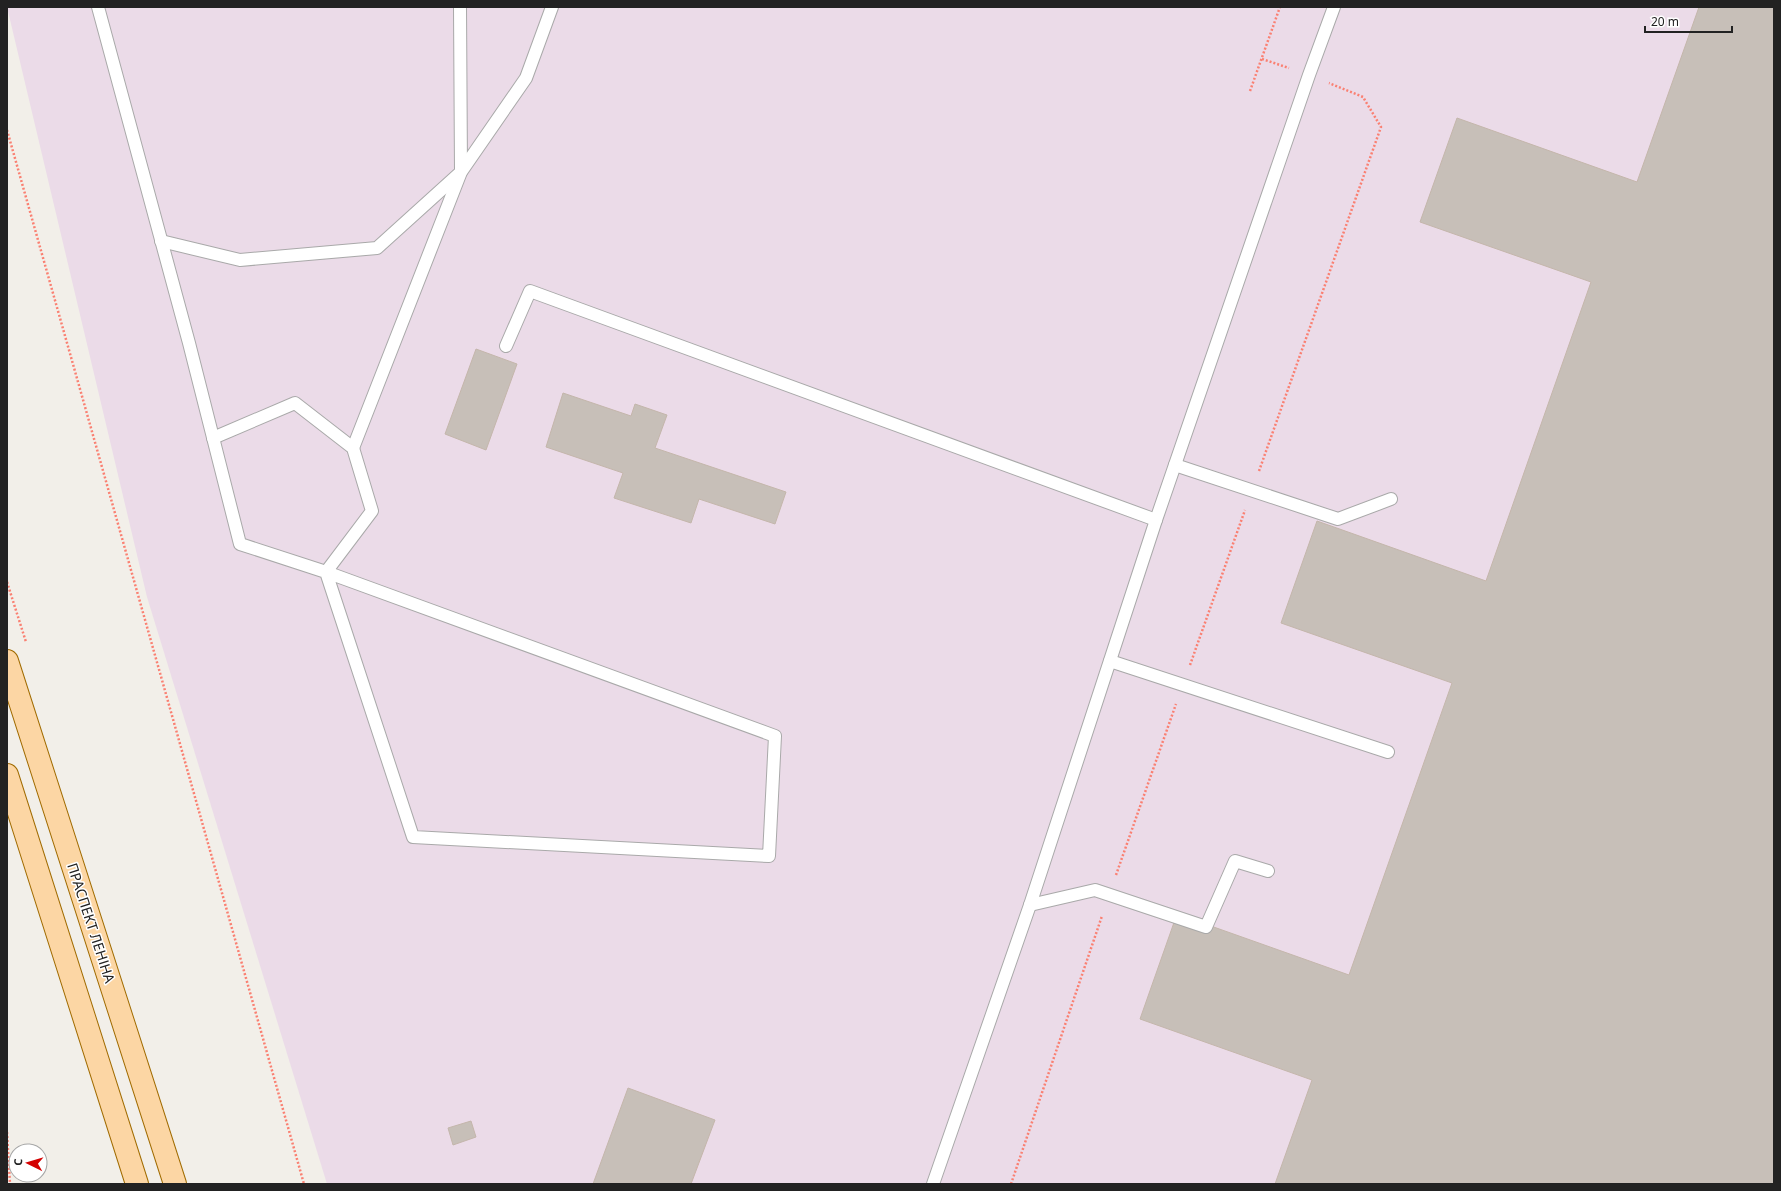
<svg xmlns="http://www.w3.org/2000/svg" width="1781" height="1191" font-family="'Noto Sans',sans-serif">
<rect width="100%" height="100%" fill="#f2efe9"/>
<!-- industrial -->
<polygon fill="#ebdbe8" points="7,7 1774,7 1774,1184 327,1184 147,597"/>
<!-- building -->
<g fill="#c7bfb8" stroke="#c4b6ab">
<polygon points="1699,7 1774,7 1774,1184 1275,1184 1312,1080 1140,1019 1177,914 1349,975 1452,683 1281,623 1317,521 1486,581 1591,282 1420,222 1457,118 1637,182"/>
<polygon points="476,349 517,364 486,450 445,434"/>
<polygon points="563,393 631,416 635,404 667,415 655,448 786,492 775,524 699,499 691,523 614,498 623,473 546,447"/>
<polygon points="628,1088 715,1120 691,1184 593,1184"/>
<polygon points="471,1121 476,1137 453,1145 448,1128"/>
</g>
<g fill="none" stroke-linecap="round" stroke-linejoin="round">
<!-- service casing -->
<g stroke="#a9a9a9" stroke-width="14">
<g id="service">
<polyline points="98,7 189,343 240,544 326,572 775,736 769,856 413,837 326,572"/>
<polyline points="161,241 240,260 377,248 461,172 460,7"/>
<polyline points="506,346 530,291 1156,520"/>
<polyline points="213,438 295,403 353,448 372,511 326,572"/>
<polyline points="353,448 461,172 526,78 552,7"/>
<polyline points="1175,465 1338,519 1391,499"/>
<polyline points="1110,661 1388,752"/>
<polyline points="1030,905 1095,890 1206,927 1235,861 1268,871"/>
<polyline points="933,1184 1030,905 1156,520 1309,75 1334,7"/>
</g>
</g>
<!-- primary casing -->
<g stroke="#a06b00" stroke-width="24">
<g id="primary">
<polyline points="7,661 175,1184"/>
<polyline points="7,775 137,1184"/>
</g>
</g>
<!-- path -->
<g stroke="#fa8072" stroke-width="2.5" stroke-dasharray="2 2" stroke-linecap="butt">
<polyline points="1262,59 1289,68"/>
<polyline points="1250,91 1280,7"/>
<polyline points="7,130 304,1184"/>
<polyline points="1259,471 1381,127 1363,97 1329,83"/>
<polyline points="7,582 26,642"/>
<polyline points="1190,665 1245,510"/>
<polyline points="1116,875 1176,704"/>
<polyline points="7,1132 10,1184"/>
<polyline points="1011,1184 1102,916"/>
</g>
<!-- service -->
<use href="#service" stroke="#fff" stroke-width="12"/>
<!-- primary -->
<use href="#primary" stroke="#fcd6a4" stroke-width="22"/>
</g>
<g text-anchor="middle" stroke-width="3" stroke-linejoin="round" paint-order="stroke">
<!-- street labels -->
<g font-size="14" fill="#222" stroke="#fff">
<text transform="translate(91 923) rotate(72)" y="5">ПРАСПЕКТ ЛЕНІНА</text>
</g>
</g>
<!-- border -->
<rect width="1781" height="1191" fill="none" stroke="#222222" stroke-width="16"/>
<!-- north arrow -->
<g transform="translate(28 1163) rotate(275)"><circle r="19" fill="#ffffff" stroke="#a7a7a7"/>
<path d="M0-3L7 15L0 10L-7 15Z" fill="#d40000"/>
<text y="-6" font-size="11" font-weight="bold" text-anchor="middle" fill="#222222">С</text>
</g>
<!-- scale -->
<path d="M1645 26v6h87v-6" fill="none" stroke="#222222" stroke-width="2"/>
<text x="1651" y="26" font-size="12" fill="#222222" stroke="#ffffff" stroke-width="3" paint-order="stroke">20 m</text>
</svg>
